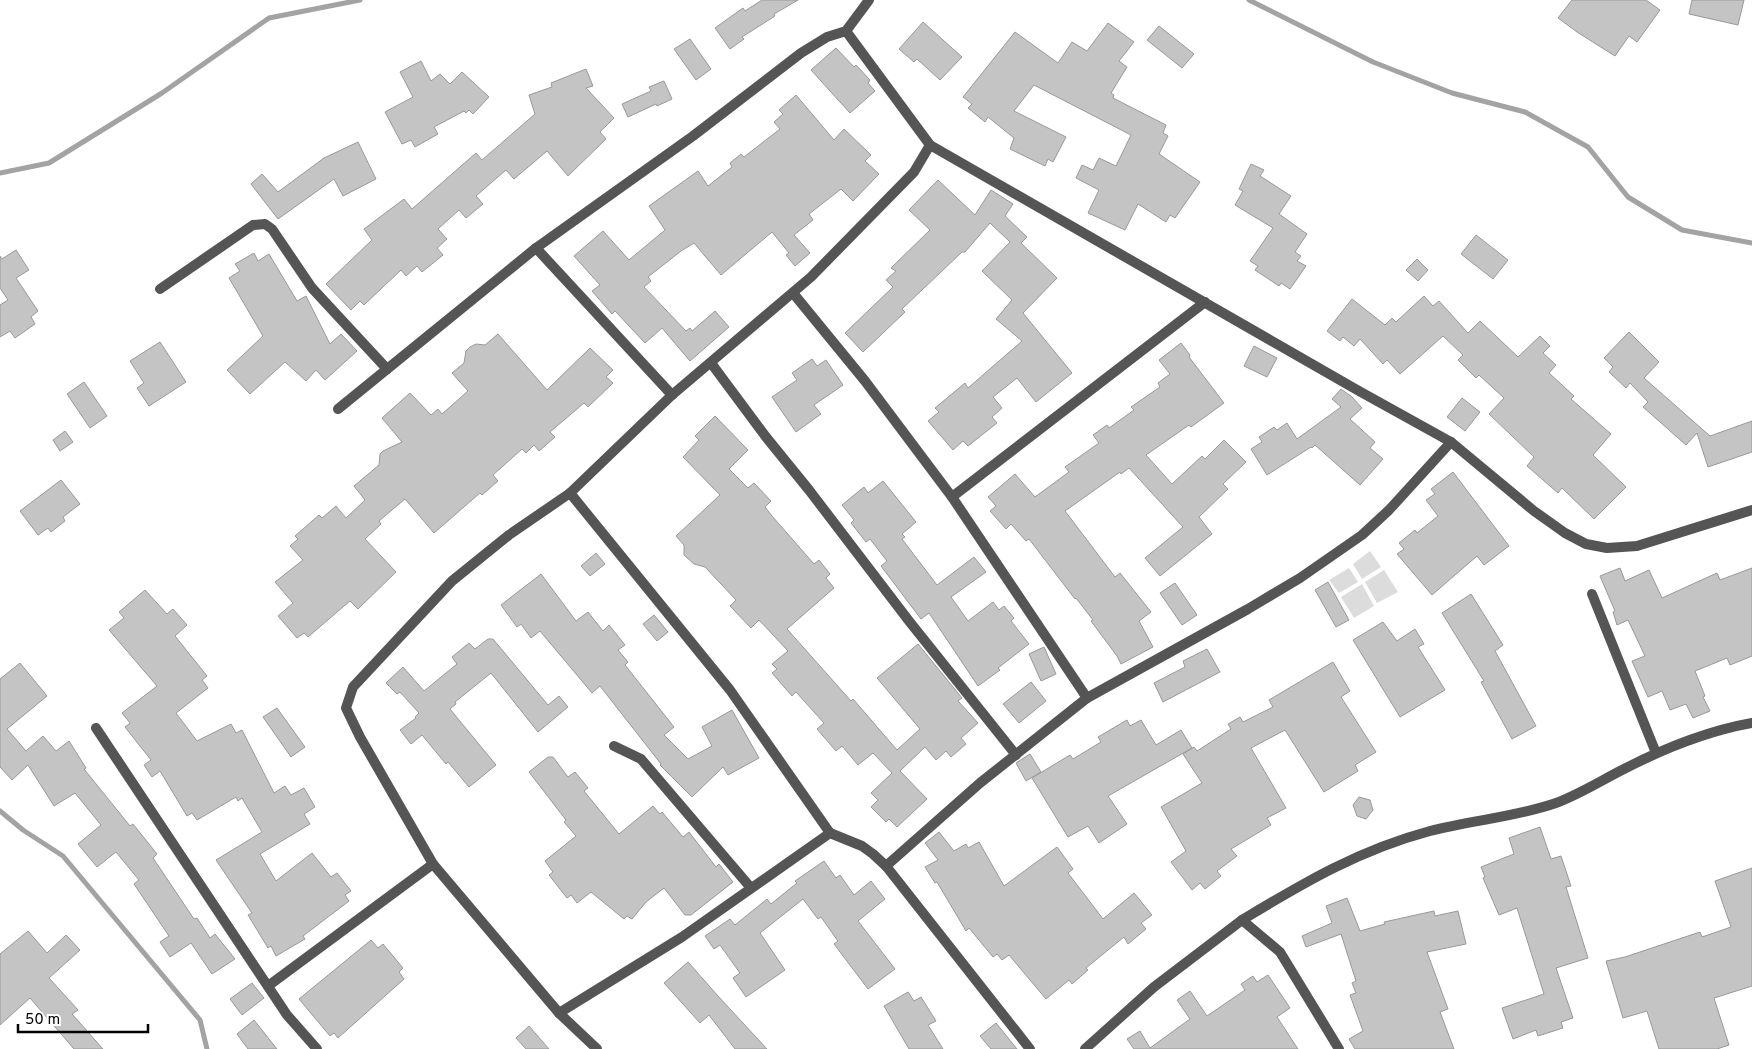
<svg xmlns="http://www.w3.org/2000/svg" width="1752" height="1049" font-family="Overpass,sans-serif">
<rect width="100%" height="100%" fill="#fff"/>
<!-- green -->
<g fill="#dcdcdc">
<polygon points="1370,551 1381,567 1362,579 1353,564"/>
<polygon points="1349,568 1358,582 1339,593 1329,580"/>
<polygon points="1384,570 1398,592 1377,603 1365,582"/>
<polygon points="1362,584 1374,606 1354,618 1341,597"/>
</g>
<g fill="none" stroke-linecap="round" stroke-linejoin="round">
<!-- stream -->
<g stroke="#a3a3a3" stroke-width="5">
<polyline points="1249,0 1373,62 1452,93 1525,112 1588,147 1628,197 1682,230 1752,243"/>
<polyline points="0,173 49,163 162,93 269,18 360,0"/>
<polyline points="0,811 23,830 63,856 200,1020 207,1049"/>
</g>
</g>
<!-- building -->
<g fill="#c4c4c4" stroke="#999">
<polygon points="762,0 798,0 774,14 775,16 742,37 744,39 730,49 715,28 743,8 745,11"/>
<polygon points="1572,0 1646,0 1660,10 1637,42 1629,36 1615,56 1577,32 1558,18"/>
<polygon points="1692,0 1744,0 1738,25 1689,14"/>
<polygon points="923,22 962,57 940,80 917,59 914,62 899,49"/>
<polygon points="1108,23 1134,42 1119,61 1127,67 1111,93 1114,95 1113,98 1166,125 1163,133 1168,136 1159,154 1200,182 1175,218 1170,215 1166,222 1138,204 1125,230 1088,213 1099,190 1076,178 1082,165 1093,170 1099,158 1116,166 1131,135 1034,85 1014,111 1066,137 1053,162 1048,159 1045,166 1010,149 1014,138 988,117 985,122 968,108 972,104 963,97 1015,32 1058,63 1072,42 1087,51"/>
<polygon points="1159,26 1194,54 1182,68 1147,40"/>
<polygon points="690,39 711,69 696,80 674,49"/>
<polygon points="836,48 854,67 856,65 870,80 868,83 875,91 850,113 811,70"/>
<polygon points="421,61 431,81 440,74 450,84 462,72 489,97 473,114 469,110 466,113 464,111 434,127 438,134 415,147 411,140 402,144 385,112 413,97 400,72"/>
<polygon points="586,69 593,86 586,88 614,118 600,132 606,139 568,176 547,151 514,179 506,170 476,196 483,204 466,218 459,210 438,229 447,239 437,248 443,255 422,272 417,266 406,276 401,270 364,305 360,301 351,310 326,284 372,240 364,229 404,199 412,209 476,153 482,160 535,114 529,95 552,87 551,83"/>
<polygon points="664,81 672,99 657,106 656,104 628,117 622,104 651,91 649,87"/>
<polygon points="796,95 834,140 844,129 871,155 865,161 879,174 853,201 841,189 809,214 813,220 794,235 810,253 795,266 786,255 789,253 772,232 721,275 694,243 681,251 648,277 651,281 644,287 686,331 690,328 692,331 715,311 729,327 690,361 662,328 645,343 615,311 612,314 592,291 600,285 574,256 603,231 629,260 665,230 649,206 698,171 708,186 732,167 730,163 741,154 744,157 780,129 774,122 783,114 779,110"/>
<polygon points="358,142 376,179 343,196 334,179 278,219 251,184 262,174 278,192 324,158"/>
<polygon points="1251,164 1264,170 1260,176 1291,196 1279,214 1307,234 1295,252 1301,256 1297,261 1306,266 1290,289 1281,283 1279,286 1255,270 1258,266 1250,261 1273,228 1235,205 1243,191 1239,189"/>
<polygon points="938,180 975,215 991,190 1013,204 1005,216 1027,237 1021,243 1057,278 1023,313 1072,373 1036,402 1017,378 993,397 1002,408 992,417 997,423 968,446 963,441 953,450 928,421 939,412 935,408 965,383 968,388 1022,341 996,319 1012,300 982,271 1010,242 990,223 965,252 962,252 902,309 905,312 863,352 845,333 893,287 886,280 896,271 891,268 930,230 909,210"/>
<polygon points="1476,235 1508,260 1493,279 1461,254"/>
<polygon points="16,250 29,270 16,278 38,311 31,317 35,324 15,338 10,331 0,337 0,305 8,300 0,288 0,256 2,259"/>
<polygon points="254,253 258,261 269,254 297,301 306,296 330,344 341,334 357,351 325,380 316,370 306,381 285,362 250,394 227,370 263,336 229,278 240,271 235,264"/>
<polygon points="1417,259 1428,270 1418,281 1406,270"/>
<polygon points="1424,296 1433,306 1439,301 1468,333 1480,321 1518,357 1540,336 1550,346 1543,353 1556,365 1549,373 1574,396 1571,399 1611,434 1593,455 1626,487 1594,519 1562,488 1558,493 1527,466 1534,457 1489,414 1504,398 1479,375 1476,378 1458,360 1463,355 1443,336 1400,374 1387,360 1383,364 1360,339 1354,346 1343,337 1340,341 1327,331 1352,299 1385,325 1392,318 1396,322"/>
<polygon points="1629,332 1659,362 1644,378 1710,436 1752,421 1752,452 1708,467 1697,433 1686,445 1643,407 1648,402 1630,383 1626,388 1609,372 1613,367 1604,358"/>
<polygon points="498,334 547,390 590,348 613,370 606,377 613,383 588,407 584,403 550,432 555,437 539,451 534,445 526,453 522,449 493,475 498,481 482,495 480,493 434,533 405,499 379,521 381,524 365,539 396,572 358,609 350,601 308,637 304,633 297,638 278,616 293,603 275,582 303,560 290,546 298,539 295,536 319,515 322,518 336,506 346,518 365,500 354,486 379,465 380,454 383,451 402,442 382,418 410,393 431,415 438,409 442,414 468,391 452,373 464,363 466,351 470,347 476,344 485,345"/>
<polygon points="160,342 186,382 149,406 137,388 144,383 130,361"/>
<polygon points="1181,343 1190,355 1189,357 1224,403 1191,427 1189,425 1146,455 1172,484 1202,456 1205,459 1224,440 1246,462 1223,484 1228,489 1199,517 1212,534 1160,576 1145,558 1183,527 1129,468 1121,474 1120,472 1065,511 1115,577 1120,573 1151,612 1139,621 1153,647 1121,664 1117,656 1091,621 1093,620 1076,598 1075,599 1029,539 1026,541 1011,524 1006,529 990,511 996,506 988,497 1015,474 1035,497 1069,472 1065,467 1099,443 1093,435 1107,425 1109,428 1134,410 1131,407 1160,387 1158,383 1170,374 1159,360"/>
<polygon points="1254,346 1277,358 1267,377 1244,366"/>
<polygon points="812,359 817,366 826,360 843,385 814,405 821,414 796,432 772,397 797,380 792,373"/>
<polygon points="84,382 107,416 90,428 67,394"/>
<polygon points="1341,389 1352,397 1362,408 1350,419 1375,442 1370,448 1383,459 1360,485 1315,445 1312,448 1311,447 1267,475 1251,449 1262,442 1259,437 1274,427 1277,430 1287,423 1297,439 1341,407 1332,399"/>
<polygon points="1462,398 1480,412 1465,431 1447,417"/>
<polygon points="715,416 748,450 729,469 748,488 754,483 771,501 765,507 772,516 814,564 819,560 830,574 826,578 834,588 787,629 851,701 853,699 897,750 920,729 877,678 918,644 962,698 958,701 978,723 961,738 966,744 951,757 946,751 936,760 925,747 900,771 927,799 897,827 889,819 886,822 871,807 878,800 871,793 892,773 873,753 858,765 842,746 836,751 817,729 824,723 796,692 792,696 772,673 777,669 772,664 788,651 759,620 751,628 730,606 736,600 705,567 694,564 684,555 684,545 676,536 720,495 683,457 699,440 695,436"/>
<polygon points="65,431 73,442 60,451 53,440"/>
<polygon points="1453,472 1509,546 1484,565 1477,556 1432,595 1397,554 1404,549 1399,543 1415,530 1417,533 1438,516 1426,500 1435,494 1431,489"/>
<polygon points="61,480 80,504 63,517 65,521 51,532 48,528 38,535 20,511"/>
<polygon points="883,481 916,522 902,534 905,537 902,539 937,585 974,557 986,572 951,597 968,621 993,602 999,610 1004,606 1014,618 1011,621 1029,644 998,668 1000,670 978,686 929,613 921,619 881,566 887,561 870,539 866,542 851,523 854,520 842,505 864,487 868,493"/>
<polygon points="596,553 605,564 590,576 581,566"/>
<polygon points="1620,568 1625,581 1649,570 1662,598 1717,573 1720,580 1752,568 1752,656 1730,665 1727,658 1695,671 1705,696 1703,697 1710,711 1693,718 1686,704 1670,710 1662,691 1648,697 1632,661 1645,656 1628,620 1617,625 1613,612 1615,611 1600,576"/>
<polygon points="541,574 576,621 588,612 603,631 609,625 625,645 618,650 628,662 625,665 674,727 664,735 688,759 712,746 702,727 732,710 759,758 728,775 723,767 692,797 660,765 661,764 600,686 592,693 540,631 531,638 521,624 517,627 501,605"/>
<polygon points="1328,582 1349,620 1336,627 1315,590"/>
<polygon points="1175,583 1197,615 1182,625 1160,593"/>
<polygon points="145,590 167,614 173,609 187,625 175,636 207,676 202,680 208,688 176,713 197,741 231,724 236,733 242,730 274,793 285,786 291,795 304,788 315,807 304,814 310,824 260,854 276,881 312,853 331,877 337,873 351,891 345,895 349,901 303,936 305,939 276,956 271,946 268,948 248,915 252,913 216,860 262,832 242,798 238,801 236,797 197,820 192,813 187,816 160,771 152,777 144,765 151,760 125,727 130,723 122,713 157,686 109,630 124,618 119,612"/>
<polygon points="1471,594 1503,645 1495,651 1536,726 1512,739 1481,682 1484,681 1442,613"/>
<polygon points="654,615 668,632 657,641 643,624"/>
<polygon points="1383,622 1397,641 1415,629 1424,644 1418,647 1445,690 1400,717 1353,640"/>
<polygon points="488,639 493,639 548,705 559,696 568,707 538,732 491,673 455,702 456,704 450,709 496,765 469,787 448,762 446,764 422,735 411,744 400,730 416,718 415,717 419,713 400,692 397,694 386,683 403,667 424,691 457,664 452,657 469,643 475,649"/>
<polygon points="1044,647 1056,674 1041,681 1029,654"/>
<polygon points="1207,649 1220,672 1163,702 1154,683 1185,667 1183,661"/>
<polygon points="1333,662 1350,691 1341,697 1376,752 1355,765 1358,771 1324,792 1285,730 1251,748 1286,808 1267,818 1271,825 1231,849 1237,856 1217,871 1221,876 1205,889 1200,883 1192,890 1171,862 1186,851 1161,807 1202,783 1183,754 1194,747 1197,751 1231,729 1228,724 1240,717 1243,722 1273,707 1269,700"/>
<polygon points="20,663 47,696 7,729 26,751 43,736 56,751 69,741 86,768 84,769 130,826 133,824 157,854 153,858 194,919 197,918 210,938 215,934 235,959 212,974 191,943 170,957 160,942 169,936 134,884 139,880 116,852 97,867 78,844 101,825 75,793 54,806 28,765 12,780 0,767 0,679"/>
<polygon points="1031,682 1046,701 1019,723 1003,704"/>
<polygon points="277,708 305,747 291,757 263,717"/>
<polygon points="1127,720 1130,726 1141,720 1156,745 1181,730 1192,748 1108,796 1127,824 1099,843 1088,826 1068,837 1032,778 1070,755 1073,759 1101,742 1098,737"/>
<polygon points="1030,754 1041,772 1026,781 1016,763"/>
<polygon points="548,757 553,757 568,777 575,772 588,788 584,791 619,834 653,806 660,814 662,812 683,837 689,832 716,867 719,864 733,882 691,915 685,915 664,888 646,902 632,919 627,916 624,919 591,892 577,903 571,895 567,898 549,875 553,872 545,861 576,836 564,822 566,820 529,772"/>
<polygon points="1359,797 1370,800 1373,810 1366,819 1357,816 1353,805"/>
<polygon points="1540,827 1551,859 1561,856 1571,886 1566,887 1588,958 1556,968 1573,1018 1561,1022 1563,1028 1538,1036 1536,1030 1513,1039 1502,1008 1544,994 1517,908 1499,915 1483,878 1485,877 1481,867 1514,854 1509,838"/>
<polygon points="939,832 954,851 966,844 968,848 979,842 1004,886 1057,847 1073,869 1068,873 1103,919 1134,893 1152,915 1141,923 1146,929 1128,944 1124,937 1086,968 1088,970 1072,984 1069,980 1046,999 1009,955 1002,960 997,954 993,957 969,928 966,931 937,882 935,883 925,867 938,860 925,843"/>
<polygon points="824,861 836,878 840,875 854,895 871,881 885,899 858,921 895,969 868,989 834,944 838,941 821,917 818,919 803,899 760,933 785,970 746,997 733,978 740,973 720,945 714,949 705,936 730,919 735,925 767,899 771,904 797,883 795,881"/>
<polygon points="1752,868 1752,986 1714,998 1729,1045 1717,1049 1659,1049 1647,1011 1623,1018 1606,961 1625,957 1700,932 1702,937 1731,927 1715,881"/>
<polygon points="1347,898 1360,931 1385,924 1384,922 1434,911 1435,916 1458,911 1466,944 1427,952 1448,1009 1440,1012 1454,1049 1355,1049 1349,1039 1363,1031 1350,995 1356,993 1352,983 1356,981 1341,934 1306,947 1302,936 1332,923 1326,906"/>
<polygon points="28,931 47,953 66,935 80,950 49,978 78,1010 72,1014 103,1049 74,1049 30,998 0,1025 0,954"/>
<polygon points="371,940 378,948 383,944 403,968 399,972 404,979 338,1038 334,1033 330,1036 299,999"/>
<polygon points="688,962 718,996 767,1049 735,1049 709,1015 700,1023 664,983"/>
<polygon points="1268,975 1290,1008 1277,1017 1298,1049 1134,1049 1127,1039 1140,1031 1150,1048 1190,1019 1177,1000 1190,991 1207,1016 1245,990 1241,984 1253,976 1257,982"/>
<polygon points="252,983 264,998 242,1015 230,999"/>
<polygon points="908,992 914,1001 921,997 936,1021 928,1025 943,1049 909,1049 884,1006"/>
<polygon points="254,1020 277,1049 248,1049 237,1034"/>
<polygon points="996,1023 1017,1049 991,1049 980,1036"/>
<polygon points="529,1026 549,1049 526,1049 516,1038"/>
</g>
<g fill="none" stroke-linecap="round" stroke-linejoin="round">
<!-- street -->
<g stroke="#555" stroke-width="10">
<polyline points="930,145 1359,391 1451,442 1534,511 1565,533 1586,544 1607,548 1637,546 1752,510"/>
<polyline points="536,248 672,395"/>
<polyline points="160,289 253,225 265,224 272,229 312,288 387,369"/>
<polyline points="793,293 865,381 952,497 1087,698"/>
<polyline points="711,363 766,437 809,490 909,621 1016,755"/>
<polyline points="338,409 536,248 693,136 801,53 827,37 846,31 869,0"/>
<polyline points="570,493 730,690 830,833 862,846 873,854 886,866 1030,1049"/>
<polyline points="952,497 1205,302"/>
<polyline points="1592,594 1656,753"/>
<polyline points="96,728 287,1015 317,1049"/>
<polyline points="614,746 641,759 751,888"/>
<polyline points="886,866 980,783 1087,698 1248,609 1300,578 1362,535 1389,510 1451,442"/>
<path d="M1242,920C1305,882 1359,850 1430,831C1472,820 1516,817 1556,803C1580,794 1602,780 1624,769C1665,748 1707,731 1752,723"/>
<polyline points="268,986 433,864"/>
<polyline points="559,1013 682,937 830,833"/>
<polyline points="597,1049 559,1013 433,864 360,737 346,708 353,687 452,581 509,535 570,493 672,395 811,277 914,172 930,145 846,31"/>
<polyline points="1085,1049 1154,987 1242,920 1280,952 1339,1049"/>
</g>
</g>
<!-- scale -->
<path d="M18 1024v8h130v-8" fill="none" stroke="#000000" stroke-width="2.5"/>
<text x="25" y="1024" font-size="15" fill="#000000" stroke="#ffffff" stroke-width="4" paint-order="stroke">50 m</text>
</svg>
